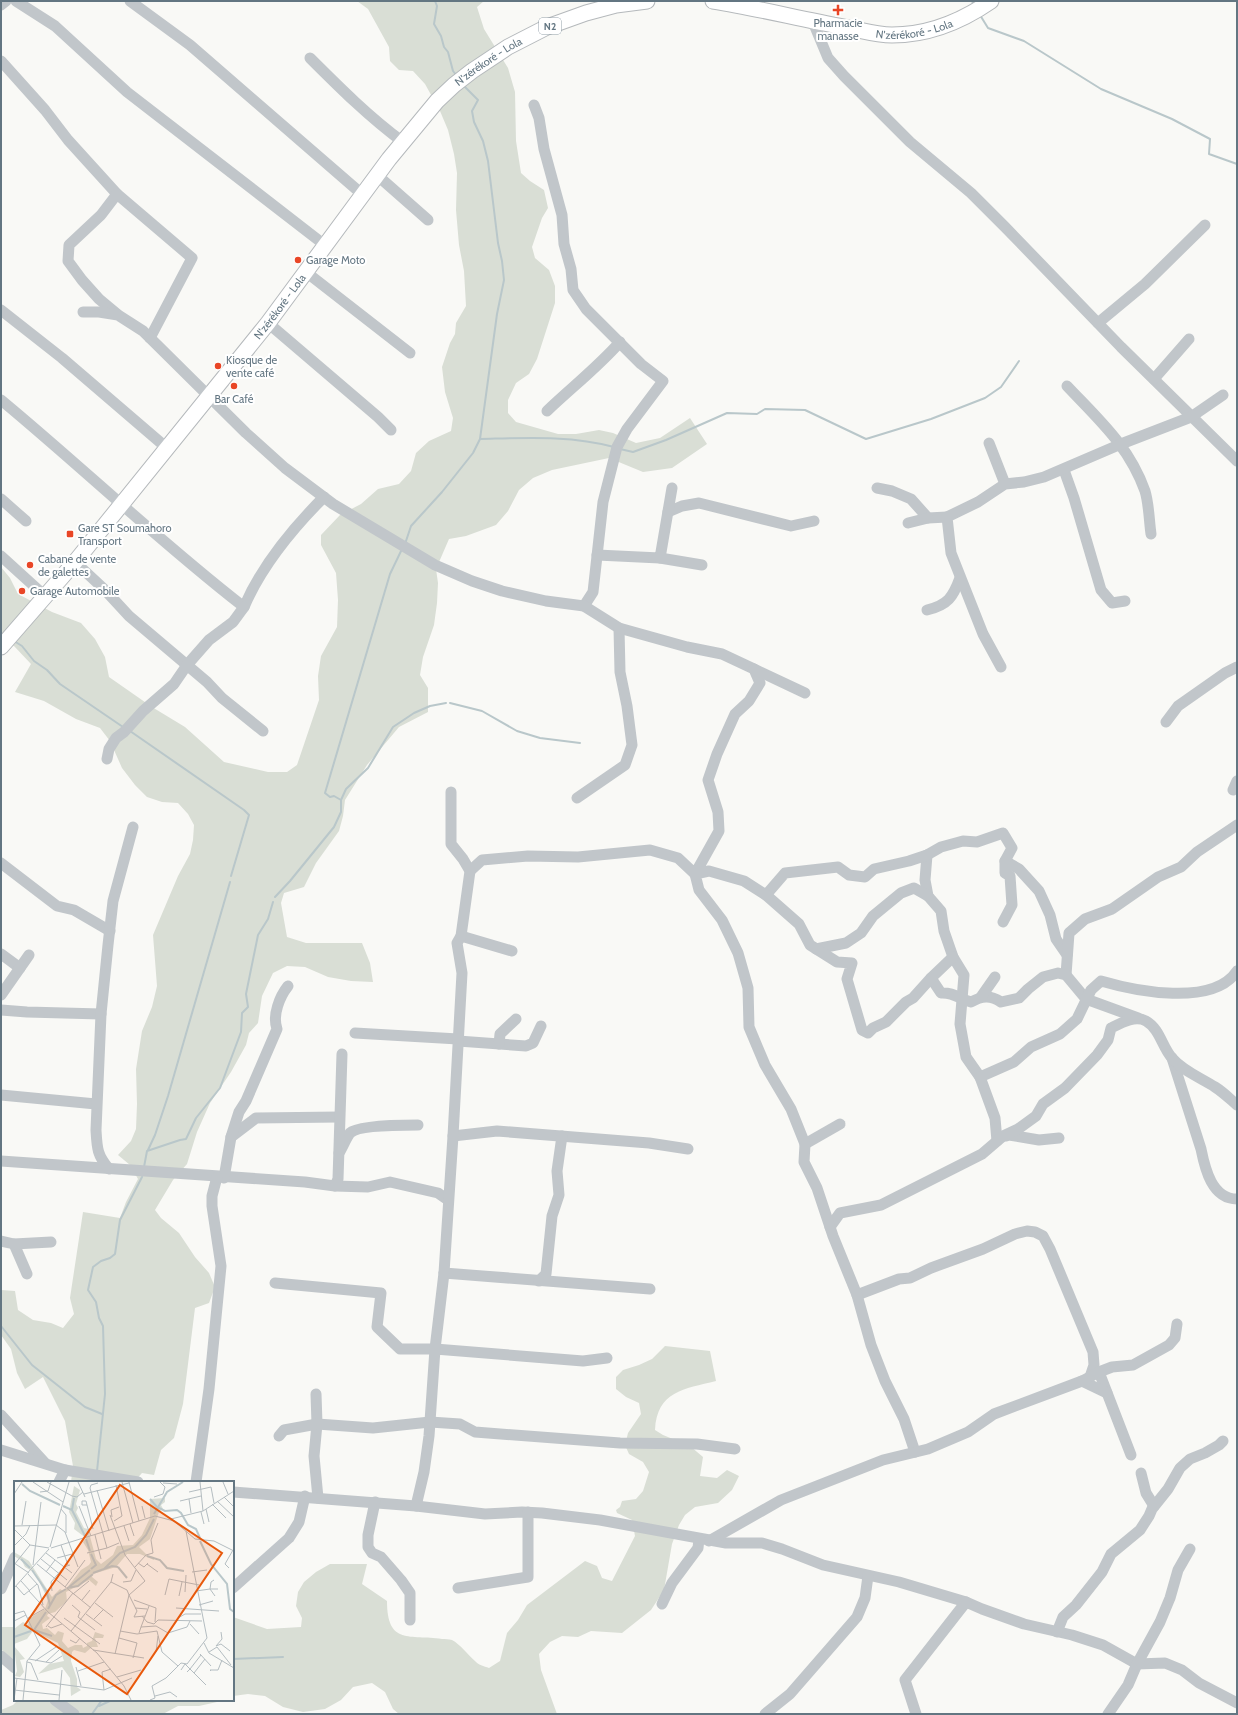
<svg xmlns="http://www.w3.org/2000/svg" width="1238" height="1715" font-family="Cabin,sans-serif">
<rect width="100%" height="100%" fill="#f9f9f6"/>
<!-- green -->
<g fill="#d9ded5">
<polygon points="357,1 484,1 477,7 484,29 508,68 515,92 516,141 521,173 530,181 544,190 548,208 542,218 532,247 535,258 549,270 555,286 555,303 537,359 529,374 516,383 508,400 508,413 516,422 558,434 576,434 599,430 613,433 636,443 660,438 690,418 707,444 672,468 643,472 609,458 552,470 533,478 519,490 508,511 496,525 466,536 449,539 436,569 438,583 437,603 434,625 423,657 420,675 428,688 428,712 399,727 367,765 345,800 343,816 339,831 316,863 304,887 284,893 281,903 287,937 306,943 362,943 370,963 373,982 351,981 328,977 305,967 287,966 273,973 262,996 258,1023 249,1033 246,1045 231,1072 210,1103 197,1132 187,1164 173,1180 155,1210 161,1218 179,1233 195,1257 209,1273 215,1287 209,1303 195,1308 183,1404 174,1438 161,1450 154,1475 142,1473 134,1482 71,1482 73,1466 65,1421 43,1377 25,1389 17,1373 11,1349 1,1335 1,1290 15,1291 18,1310 33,1320 51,1323 63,1328 74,1314 70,1298 83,1212 120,1218 126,1202 138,1179 130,1165 118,1155 131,1141 136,1129 137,1104 136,1069 142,1031 152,1007 157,986 153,935 178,876 190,854 193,840 194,825 188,814 178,803 162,802 147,797 135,785 122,768 110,741 100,728 76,719 44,701 15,692 31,664 14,646 1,639 1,567 10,578 18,594 52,612 81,623 95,639 105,657 109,677 152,707 185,727 224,762 268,772 287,772 297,765 319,700 318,676 321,656 337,627 338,600 336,573 321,545 321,535 340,515 361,504 378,489 399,484 411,471 416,453 429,441 451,431 453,418 445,392 442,367 450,343 455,334 456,323 466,306 464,271 459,245 456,210 457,173 454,154 448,130 440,111 425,84 413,71 399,70 390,61 389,47 368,9"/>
<path d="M665,1346L710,1351L716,1381C684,1389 657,1391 655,1430L663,1435L690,1446L703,1457L700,1476L717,1478L727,1470L739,1476L732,1490L718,1503L695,1507L685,1515L679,1525L672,1544L664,1590L651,1610L622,1633L591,1631L578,1637L562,1636L550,1642L539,1654L541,1670L557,1714H399L393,1709L385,1692L372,1683L353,1687L341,1700L325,1709L303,1712L283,1707L265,1696L248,1694L233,1696V1617L267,1629L301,1627L302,1618L296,1606L298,1592L304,1582L316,1572L330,1564H367L362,1584L387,1601C387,1646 410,1634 442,1639C445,1639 449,1639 452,1640C460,1644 468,1655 475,1661C478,1665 484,1666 489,1668L500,1661L507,1633L518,1620L527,1605L585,1561L597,1566L602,1578L612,1581L635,1536L632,1520L617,1513L616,1510L620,1507L622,1501L636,1499L643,1491L649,1472L643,1462L629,1454L625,1445L628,1433L641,1414L639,1403L626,1397L616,1389V1377L623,1370L639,1365L652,1359Z"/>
<polygon points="1,1627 15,1627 15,1661 1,1649"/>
<polygon points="18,1700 226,1700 199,1706 178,1706 163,1714 1,1714 1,1710 13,1705"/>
</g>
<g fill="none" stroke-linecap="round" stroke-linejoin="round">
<!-- stream -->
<g stroke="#b9c7ca" stroke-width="2">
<polyline points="435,1 437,6 434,24 441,36 444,47 448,52 453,71 457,76"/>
<polyline points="972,1 974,6"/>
<polyline points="980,15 988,28 1024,41 1101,89 1172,119 1210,139 1209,154 1237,164"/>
<path d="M480,439C524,438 571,435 614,447"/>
<polyline points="620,449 633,452 666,440 727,413 757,414 765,409 805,410 866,439 931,419 985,398 1001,387 1019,361"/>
<polyline points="405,544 411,526 442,492 473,453 480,439 497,314 504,280 502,261 498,243 488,161 483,141 474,122 472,111 478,100 463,85"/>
<polyline points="14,641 22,646 34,661 47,670 60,684 123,727"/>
<polyline points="450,703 482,711 517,731 540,738 580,743"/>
<polyline points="130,731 244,810 249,815 231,876"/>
<polyline points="341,800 334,796 330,797 325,793 390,574 402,549"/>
<polyline points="275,897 290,881 334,827 341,812 341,800 346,789 368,768 393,727 414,713 430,706 446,703"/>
<polyline points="148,1150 155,1135 168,1096 230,882"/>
<polyline points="144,1167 147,1151 180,1140 186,1139 196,1118 220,1088 241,1032 242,1013 248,1007 246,994 258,935 268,919 273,902"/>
<polyline points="1,1326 32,1365 85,1407 102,1414"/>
<polyline points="97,1471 105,1394 103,1326 99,1318 96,1302 88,1290 93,1267 101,1261 110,1258 115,1254 120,1220 142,1177"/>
<polyline points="233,1659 283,1657"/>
<polyline points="99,1706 112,1700"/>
<polyline points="92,1714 102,1700"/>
</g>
<!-- highway casing -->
<g stroke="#b5b9bc" stroke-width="17">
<g id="highway">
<path id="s1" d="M713,1C757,8 800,19 844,27C860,30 877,35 892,35C929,35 962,21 991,1"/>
<path id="s2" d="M1,647L75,562L268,323L389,159L437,101L454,85L472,71L508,47L547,27L586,13L616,5L647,1"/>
</g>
</g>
<!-- minor -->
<g stroke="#c1c6ca" stroke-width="11">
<polyline points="16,1 55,26 127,92 326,246"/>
<polyline points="130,1 190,45 363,195"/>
<polyline points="1,5 6,1"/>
<polyline points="813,22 828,58 844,76 910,142 971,193 1005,227 1121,347 1237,461"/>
<path d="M310,58C339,87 369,117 403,142"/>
<polyline points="1,61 45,110 68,140 117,194 192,258 150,338"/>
<polyline points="534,105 539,118 544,149 562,215 564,244 571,269 573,290 586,309 641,364 663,381 627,429 617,447 603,502 593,592 584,606"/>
<polyline points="378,176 428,220"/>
<polyline points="117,194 101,215 69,245 68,261 82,280 99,299 117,314"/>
<polyline points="306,272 410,353"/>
<polyline points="1,310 62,358 168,449"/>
<polyline points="83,312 99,312 118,315 143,331 246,433 285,468 333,504 435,565 472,581 502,591 546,601 584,606 619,628 687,647 722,654 754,669 760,683 749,701 735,714 717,754 708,780 718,812 719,831 695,874 678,858 650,850 578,857 528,856 482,860 470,871"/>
<polyline points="268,323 378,417 391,430"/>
<polyline points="1098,323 1145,284 1205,225"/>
<polyline points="1154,379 1189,339"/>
<path d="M1067,386C1099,420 1129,446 1145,491C1149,504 1149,520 1151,534"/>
<path d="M1,400C83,468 160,542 244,607C262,565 292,529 324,497"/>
<path d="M547,411C571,388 598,367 620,342"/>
<polyline points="989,443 1005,484"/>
<polyline points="1064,470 1074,498 1101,590 1112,603 1125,601"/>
<polyline points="877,488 892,491 911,499 928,518 947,517"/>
<polyline points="1,499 26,521"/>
<polyline points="668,512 682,506 699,503 791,526 814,521"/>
<polyline points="908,523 928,518"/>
<polyline points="597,555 660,558 672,488"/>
<polyline points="1,556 45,596"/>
<polyline points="660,558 702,565"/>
<polyline points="75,562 105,590 129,616 207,682 222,698 263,731"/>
<path d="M927,610C948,605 953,597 960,578"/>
<polyline points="1001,667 983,634 951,553 947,517 978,502 1005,484 1024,482 1044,477 1121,444 1191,417 1223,395"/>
<polyline points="754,669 805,693"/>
<polyline points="1166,722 1178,706 1225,673 1237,667"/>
<polyline points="107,759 109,749 116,738 124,732 143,711 174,684 187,665 209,640 233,622 244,607"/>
<polyline points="1233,790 1237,781"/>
<polyline points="577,798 625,765 632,745 627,706 620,672 619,628"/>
<polyline points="927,855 925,880 928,896 941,911 944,931 953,957 964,975 960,1024 966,1057 980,1077"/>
<polyline points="1005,861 1019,869 1039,891 1050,915 1056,939 1067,955"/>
<polyline points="1,863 57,906 74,910 110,931"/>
<polyline points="766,895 785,873 838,867 849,875 865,877 874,869 909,861 927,855 941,847 963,841 977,842 1003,833 1012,848 1005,861 1005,873 1010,876 1012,905 1003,922"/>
<polyline points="461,936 512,951"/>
<polyline points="816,949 846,943 861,933 873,916 901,893 914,888 928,896"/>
<polyline points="1,954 20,968"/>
<polyline points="1066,975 1069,933 1085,919 1112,909 1158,877 1181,867 1197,852 1237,825"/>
<path d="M931,978L941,993C953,992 960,999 971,1002C982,996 990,995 1001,1002L1019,998L1028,989L1043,977L1058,973L1066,975L1086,999L1138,1018"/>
<polyline points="1,995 29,955"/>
<polyline points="981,997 995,977"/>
<polyline points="1,1010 27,1012 101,1014"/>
<polyline points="355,1033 458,1039"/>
<polyline points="458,1041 526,1046 533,1043 541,1026"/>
<polyline points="499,1044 500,1034 516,1019"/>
<path d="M1172,1058L1201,1149C1205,1169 1212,1199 1237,1199"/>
<polyline points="1,1095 96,1104"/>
<polyline points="453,1136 497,1131 649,1143 688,1149"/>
<polyline points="1006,1136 1009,1135 1039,1140 1059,1138"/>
<polyline points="231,1137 256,1118 339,1117"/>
<path d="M997,1141L995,1118L980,1077L1014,1062L1031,1047L1060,1034L1077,1019L1091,990L1101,981C1135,991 1213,1007 1237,971"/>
<polyline points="805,1144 840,1124"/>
<path d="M339,1153C343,1147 346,1138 350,1133C358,1125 405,1125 418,1125"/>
<polyline points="1,1161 305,1182 335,1186 368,1187 390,1182 438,1193 448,1200"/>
<path d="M109,1169C97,1155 97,1148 96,1130L101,1014L108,945L113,901L133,827"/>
<path d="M224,1178L231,1137L239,1112L246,1101L277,1029C272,1015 280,996 288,986"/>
<polyline points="335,1186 338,1179 342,1054"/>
<path d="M830,1227L840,1213L881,1205L982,1154L1003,1136L1018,1129L1036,1116L1043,1104L1065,1088L1097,1055L1108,1040L1111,1028C1121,1023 1135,1015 1146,1021C1160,1029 1162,1047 1172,1058C1183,1071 1201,1078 1215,1087C1223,1092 1230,1099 1237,1105"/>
<polyline points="1,1241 14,1244 27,1274"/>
<polyline points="14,1244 51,1242"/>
<polyline points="444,1273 650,1289"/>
<polyline points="539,1281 546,1274 552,1216 559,1195 557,1171 562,1136"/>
<polyline points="275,1283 381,1293 377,1327 400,1349 435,1349 583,1361 607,1358"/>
<polyline points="857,1295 899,1279 910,1278 931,1268 983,1249 1015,1234 1027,1231 1035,1232 1043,1236 1050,1249 1093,1352 1094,1365 1090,1377"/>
<polyline points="1099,1372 1131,1455"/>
<polyline points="1082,1381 1107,1393"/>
<polyline points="316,1394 317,1424 314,1456 318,1498"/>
<polyline points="1,1415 45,1463"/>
<polyline points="279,1436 284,1430 317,1424 373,1428 430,1422 460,1424 475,1432 620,1443 697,1444 735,1449"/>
<polyline points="1,1450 65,1470 138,1482"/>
<polyline points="915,1452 904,1419 885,1381 871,1345 857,1295 833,1236 817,1188 804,1162 805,1144 791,1109 765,1065 749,1027 748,988 738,953 722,920 699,890 695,874 709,871 744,881 766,895 799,924 810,945 837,962 852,963 847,979 862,1030 868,1033 873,1028 886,1022 906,1002 913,998 931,978 953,957"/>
<polyline points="1141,1473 1146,1493 1154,1506"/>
<polyline points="59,1482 65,1470"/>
<polyline points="196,1482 209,1389 221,1266 212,1206 212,1196 217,1177"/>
<polyline points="233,1492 416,1506 485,1514 522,1512 542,1513 600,1520 726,1543 762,1543 782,1549 823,1565 899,1582 966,1602 982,1609 1024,1624 1072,1635 1103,1645 1137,1664 1165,1663 1182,1670 1199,1683 1237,1703"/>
<polyline points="375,1502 368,1535 368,1547 372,1553 381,1557 401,1580 410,1593 410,1620"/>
<polyline points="416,1506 424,1472 429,1436 435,1349 444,1273 453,1136 462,973 457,943 461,936 470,871 463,859 451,844 451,792"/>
<polyline points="709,1541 781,1500 883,1460 928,1449 968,1432 994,1414 1082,1381 1099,1372 1112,1367 1133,1365 1169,1345 1175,1338 1177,1324"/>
<polyline points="233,1588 289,1538 299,1522 305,1496"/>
<polyline points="458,1588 528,1577 528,1512"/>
<polyline points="1,1589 15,1557"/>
<polyline points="662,1604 672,1583 698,1548 699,1539"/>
<polyline points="1057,1632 1063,1617 1076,1605 1102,1572 1111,1554 1140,1530 1149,1516 1152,1509 1168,1489 1180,1468 1190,1459 1205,1453 1219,1445 1223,1441"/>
<polyline points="1,1656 15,1668"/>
<polyline points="55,1700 74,1714"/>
<polyline points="765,1714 790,1694 857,1617 865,1598 868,1576"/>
<polyline points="916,1714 905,1680 966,1602"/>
<polyline points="1108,1714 1128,1685 1137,1664 1160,1622 1170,1598 1178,1570 1190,1549"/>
</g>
<!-- highway -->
<use href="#highway" stroke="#fff" stroke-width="15"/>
</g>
<!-- markers -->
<g fill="#e94626" stroke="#fff" stroke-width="1.5">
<path d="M836 4h4v4h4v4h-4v4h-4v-4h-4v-4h4z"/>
<circle cx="298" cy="260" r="4"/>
<circle cx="218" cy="366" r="4"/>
<circle cx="234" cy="386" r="4"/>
<rect x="66" y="530" width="8" height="8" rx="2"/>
<circle cx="30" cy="565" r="4"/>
<circle cx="22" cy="591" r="4"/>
</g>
<g text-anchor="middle" stroke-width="4" stroke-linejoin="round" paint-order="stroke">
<!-- shield labels -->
<rect fill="#fff" stroke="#929fa8" stroke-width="1" x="539" y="18" width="22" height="16" rx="3"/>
<g font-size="10" font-weight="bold" fill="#637682">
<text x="550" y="30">N2</text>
</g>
<!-- poi labels -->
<g font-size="11" fill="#637682" stroke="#fff" text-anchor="start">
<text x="838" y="27" text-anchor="middle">Pharmacie<tspan x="838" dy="13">manasse</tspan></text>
<text x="306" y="264">Garage Moto</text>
<text x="226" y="364">Kiosque de<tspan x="226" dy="13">vente café</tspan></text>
<text x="234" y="403" text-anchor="middle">Bar Café</text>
<text x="78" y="532">Gare ST Soumahoro<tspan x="78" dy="13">Transport</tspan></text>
<text x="38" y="563">Cabane de vente<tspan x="38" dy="13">de galettes</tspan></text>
<text x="30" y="595">Garage Automobile</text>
</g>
<!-- street labels -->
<g font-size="11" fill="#637682" stroke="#fff">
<text dy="4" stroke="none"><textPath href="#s1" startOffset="205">N'zérékoré - Lola</textPath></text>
<text dy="4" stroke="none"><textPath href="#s2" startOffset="764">N'zérékoré - Lola</textPath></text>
<text dy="4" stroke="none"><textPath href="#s2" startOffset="440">N'zérékoré - Lola</textPath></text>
</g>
</g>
<!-- overview -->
<g transform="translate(14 1481)">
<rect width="220" height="220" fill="#f9f9f6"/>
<path d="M60,5L66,9L62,23L64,27L62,31L70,47L74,48L82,78L87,83L99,74L103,65L119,64L128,54L136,37V18L151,17V21L147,24L149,28L145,31L136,58L125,66L134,75L140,76V79L126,73H113L102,86L79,93L78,96L84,101L82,105L75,99L52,111L53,120L41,131L34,133L33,135L36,137L28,143L29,148L33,147L41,154L44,150L50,152L48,160L54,167L61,164H68L69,167L73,165V162L78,160L81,151L90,154L89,157H81L84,166H78L71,172L60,169L58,171L57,180L63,198V206L67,209L57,215L56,197L48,186L24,193L35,183L50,180L44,162L19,150L13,158L0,163V148L9,141L14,144L16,137L31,128L34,119L21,92L11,86L8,80L0,75V71L15,80L38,116L46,108L49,110L52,108L67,89L75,84L77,81L74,69L69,61L72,57L60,48L61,42L55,31ZM0,165L11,178L6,179L10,191L6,196L1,195L3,190Z" fill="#d9ded5"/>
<path fill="none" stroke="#b9c7ca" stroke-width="2" d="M8,3L16,10L46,24M136,18L143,26L151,30L163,29L167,32L174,44L182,48L186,57M49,25L58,29L71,55M58,29L60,17M140,33L153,11L169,1M72,58L76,70M186,60L197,83L213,103L216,128L220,131M133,75L146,79L153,87L170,90M7,78L16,87M104,86L113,97M77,88L82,84L77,73M90,88L106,72L121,66L132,54L140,38M18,89L33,111M79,92L98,85L104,86M55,106L76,89M53,107L64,105L79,93M33,112L36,124M34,128L42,114L52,108M20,149L32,131M20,149L38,155M0,156L17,150"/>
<path fill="none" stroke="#b4bdc1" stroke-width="1" d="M19,1L49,21M33,1L58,15L63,16L69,11M64,1L71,16M108,1L119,42M115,1L125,40M186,1L189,30M209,1L214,13M84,2L77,4L76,7L93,67L105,62M149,2L163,3M83,9L95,50M26,11L34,10L37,1M175,11L197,6L200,22M0,13L8,1M70,13L115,2M140,16L149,13L151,6L146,1M210,16L220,26M175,18L177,32M166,20L187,15M203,20L220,36M198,23L212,37M73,24H68V20H72L79,48M65,25L77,55M128,25L131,37M47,28L52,34V52M192,28L195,41M187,31L190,43M96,34L111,74L131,100L115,114L113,109L97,101M98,36L97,29L105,26M157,38L189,30L220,10M100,40L108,35L102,4M116,43L120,55M8,44L12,20M0,45L42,44L51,51L64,86M110,45L115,60M0,48L16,64L35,67M81,54L87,78M47,64L54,84M0,65L12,53L16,44M36,66L55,1M37,67L141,35L160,40L181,58L200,60L220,70M32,72L58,92M73,72L93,67M43,77L58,73M27,78L53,99M0,82L15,92M124,82L130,86L134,82M23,83L77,127M133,83L144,91M0,84L16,64M19,84L27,21M121,86L132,74L139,72L137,59L144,42M215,87L211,83L219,69M32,91L41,79M178,91L193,89M14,93L24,104L29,124M7,100L16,110M109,101L117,100L122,89M2,105L10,114L23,103M51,106L71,79M0,107L35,68M15,110L34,131L83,172L110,205L117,219M38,110L37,101L50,86L56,84M182,110L196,108L197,101L200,99M171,111L172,94M59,113L75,100M151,114L155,98L185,104M165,115L168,101M201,115L196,108H204M68,119L76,109M120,119L142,127L141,141M81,122L99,136M58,124L66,131L64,136L81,149M185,124L199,120M121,127L133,128M162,127L205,130M0,133L10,130L26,164L13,180L9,219M72,133L88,145M128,135L133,141L140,143L144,139L188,140M14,137L30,128M50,137L86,163M164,137L171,133H187M80,138L90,128M0,140L12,134M176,143L185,153M34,145L37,147L48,143M32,146L59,112M127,146L135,125M57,150L97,101L99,93M106,150L123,153L143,150L148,171L164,185M207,151L208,158L202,165L207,163L216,170M125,152L127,146L142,145L154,152L173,146L176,140M105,157L123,162L119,177M56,159L62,162L66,157M190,162L195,172L220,187M79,169L130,177M142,171L144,155M195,171L203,166L217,184M101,173L115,114L123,130L120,136L131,135M186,173L197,185M187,174L176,188L192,204M15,178L37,182L48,175M21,180L42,166M13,181L17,182L24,199M32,181L45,169M62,186L67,205M167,189L171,183L176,188L173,191M64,190L90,181M197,190L196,189H204L208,179M180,192L191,178M103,196L127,189M0,197L90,209L118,197M0,209L45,214M90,209L88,191L97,188M141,215L156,211L163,216M0,219L3,197M45,219L48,189M136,219L141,217L138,205L152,197L167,182L173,183L193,157L172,50"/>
<path fill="#e8590c" fill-opacity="0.15" stroke="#e8590c" stroke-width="2" d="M106,4L208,72L113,213L11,144Z"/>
<rect width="220" height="220" fill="none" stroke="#637682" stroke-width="2"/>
</g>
<!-- border -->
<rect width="1238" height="1715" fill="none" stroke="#637682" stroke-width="4"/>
</svg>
